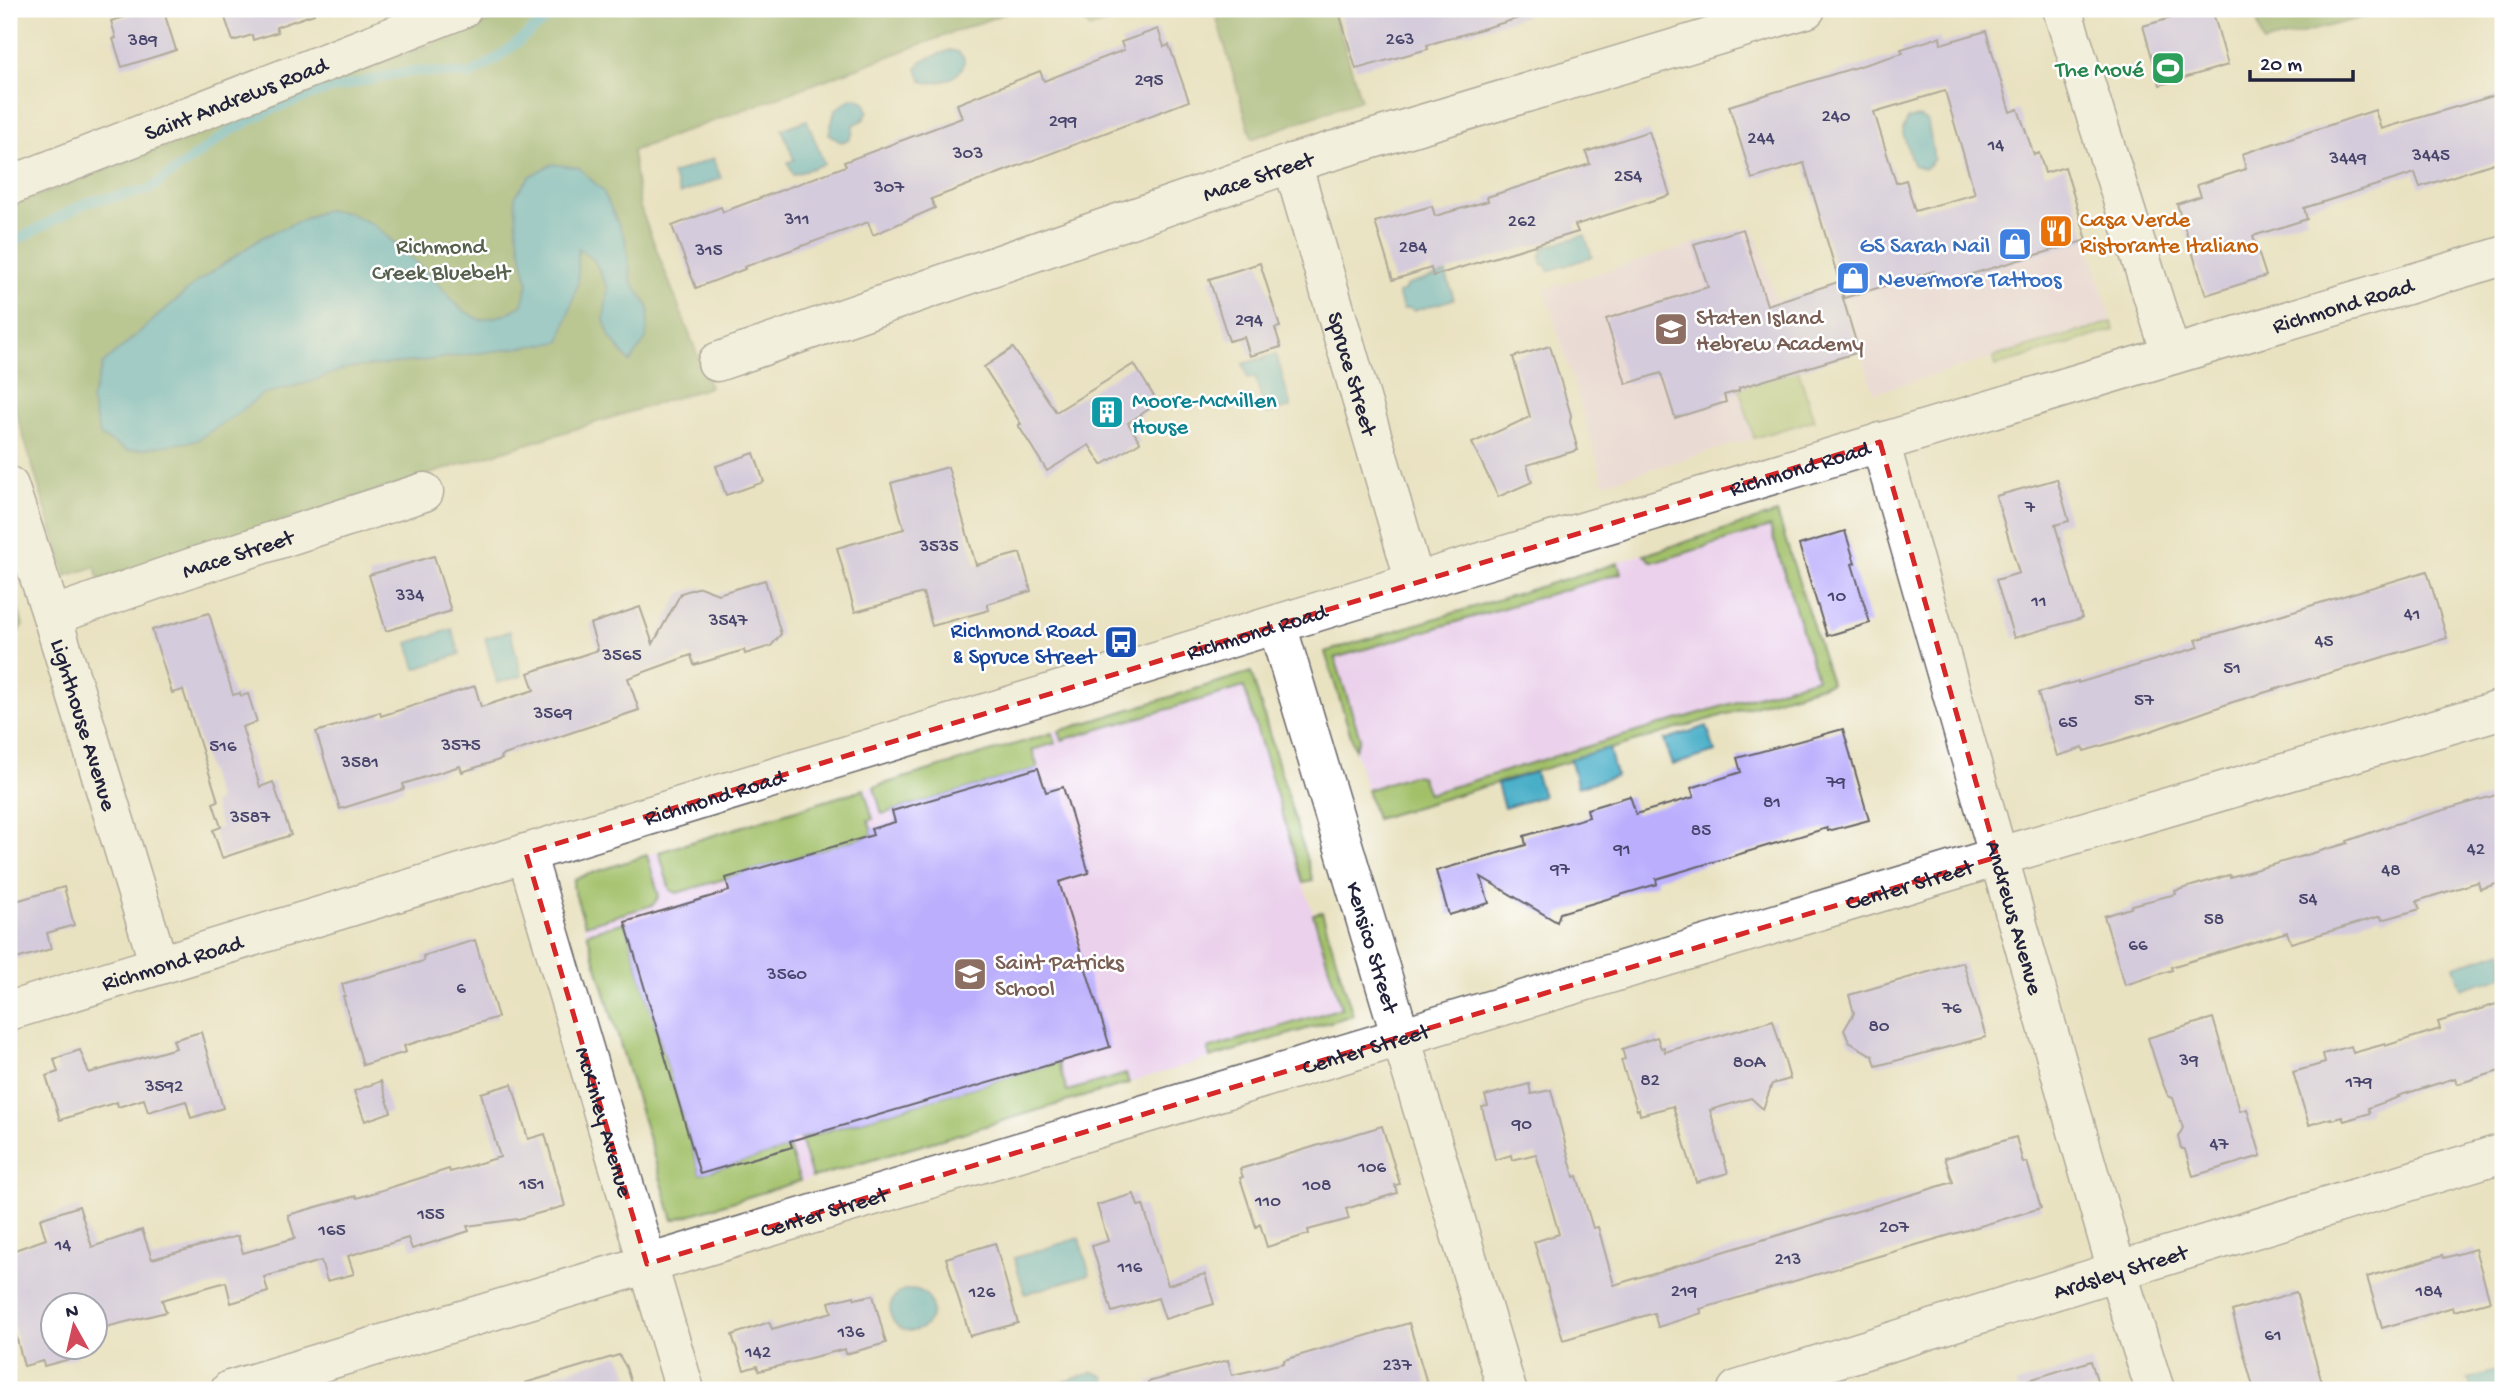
<svg xmlns="http://www.w3.org/2000/svg" width="2512" height="1399" font-family="'Gochi Hand',sans-serif">
<rect width="100%" height="100%" fill="#fff"/>
<filter id="ink" filterUnits="userSpaceOnUse"><feTurbulence type="fractalNoise" baseFrequency=".0143" numOctaves="2"/><feDisplacementMap in="SourceGraphic" scale="14" xChannelSelector="R" yChannelSelector="G"/><feConvolveMatrix kernelMatrix="1 2 1 2 8 2 1 2 1" color-interpolation-filters="sRGB"/></filter>
<filter id="wash" filterUnits="userSpaceOnUse"><feTurbulence type="fractalNoise" baseFrequency=".00686" numOctaves="4" result="noise"/><feDisplacementMap in="SourceGraphic" scale="28" xChannelSelector="R" yChannelSelector="G"/><feGaussianBlur stdDeviation="1.57" result="paint"/><feColorMatrix in="noise" values="0 0 0 0 0 0 0 0 0 0 0 0 0 0 0 0 0 1.4 0 .05"/><feComposite in="paint" operator="in"/></filter>
<g filter="url(#wash)">
<rect width="100%" height="100%" fill="#e9e2c1"/>
<!-- built -->
<g fill="#ebd1eb">
<polygon points="2065,167 2112,322 1874,393 1817,207 1906,180 1916,211"/>
<polygon points="1753,226 1814,420 1604,483 1545,289"/>
<polygon points="1777,513 1831,683 1376,819 1325,652"/>
<polygon points="1251,672 1313,881 1303,884 1313,913 1322,912 1353,1015 673,1220 573,887 574,879 647,855"/>
</g>
<!-- green -->
<g fill="#a1c068" stroke="#627152" stroke-width="2">
<polygon points="2112,322 2114,330 1996,366 1993,357"/>
<polygon points="1798,369 1814,420 1754,438 1739,388"/>
<polygon points="1777,513 1831,683 1376,819 1367,790 1411,775 1421,776 1428,794 1817,678 1770,527 1659,561 1651,561 1644,555"/>
<polygon points="1618,563 1621,573 1335,658 1360,738 1355,749 1325,652"/>
<polygon points="1251,672 1313,881 1303,883 1244,687 1062,740 1059,731"/>
<polygon points="1052,733 1056,743 1032,750 1038,768 882,814 874,787"/>
<polygon points="864,789 873,819 868,820 873,835 677,893 670,890 659,852"/>
<polygon points="647,855 659,896 653,905 585,925 573,887 574,879"/>
<polygon points="1322,912 1353,1015 1210,1058 1208,1049 1341,1008 1313,914"/>
<polygon points="625,922 700,1174 789,1148 800,1181 673,1220 587,933"/>
<polygon points="1058,1062 1067,1091 1126,1074 1129,1083 812,1178 800,1139"/>
</g>
<!-- forest -->
<g fill="#80a65c" stroke="#51644c" stroke-width="2" fill-rule="evenodd">
<path d="M521,9H1017L632,151L640,207L710,387L382,489L99,580L95,567L66,576L9,389V207ZM325,210L349,213L427,272L461,309L480,320L504,315L522,305L528,284L517,231L625,238L631,280L649,308L630,362L610,337L604,319L608,289L594,260L578,247V283L421,361L347,368L307,383L263,394L103,364L196,283L263,237Z"/>
<polygon points="1074,9 1154,9 1090,28"/>
<polygon points="1214,9 1333,9 1361,100 1252,139"/>
<polygon points="2254,9 2396,9 2263,43"/>
<polygon points="9,577 23,625 9,646"/>
</g>
<!-- water -->
<g fill="#49afc8" stroke="#366882" stroke-width="2">
<path d="M950,50L958,52L964,58C966,77 937,87 922,81L917,69L921,61Z"/>
<polygon points="852,98 857,98 865,102 868,112 863,120 853,125 853,132 849,140 840,142 829,134 835,110"/>
<polygon points="1919,117 1928,122 1934,159 1925,169 1913,165 1903,134 1903,129 1908,119"/>
<polygon points="807,120 824,164 793,175 788,162 794,160 782,129"/>
<polygon points="713,158 721,178 680,194 672,174"/>
<polygon points="552,164 579,168 603,191 625,238 631,280 649,308 646,339 630,362 610,337 604,319 608,288 594,260 578,248 578,283 560,342 421,361 347,368 307,383 263,394 235,416 195,441 128,451 100,436 91,400 103,364 196,283 263,237 325,210 349,213 374,225 427,272 461,309 480,320 504,315 522,305 528,283 517,231 515,196 530,176"/>
<polygon points="1585,235 1592,257 1548,271 1546,265 1543,265 1540,255 1543,254 1541,248"/>
<polygon points="1446,273 1454,299 1414,311 1409,308 1403,309 1398,293 1404,291 1407,285"/>
<polygon points="1276,354 1291,407 1266,414 1255,377 1248,379 1243,364"/>
<polygon points="452,629 460,654 416,669 408,643"/>
<polygon points="510,631 522,676 497,683 485,638"/>
<polygon points="1707,726 1715,752 1673,765 1664,740"/>
<polygon points="1609,748 1616,776 1578,787 1570,759"/>
<polygon points="1535,772 1543,796 1504,808 1497,784"/>
<polygon points="2503,951 2503,976 2461,989 2454,966"/>
<polygon points="1079,1238 1090,1274 1025,1294 1014,1258"/>
<circle cx="911" cy="1310" r="21"/>
<polygon points="2503,1369 2503,1390 2466,1390 2471,1386 2468,1379"/>
<polygon points="1094,1372 1104,1376 1108,1390 1048,1390 1049,1386"/>
</g>
<g fill="none" stroke-linecap="round" stroke-linejoin="round">
<!-- stream -->
<polyline stroke="#49afc8" stroke-width="10" points="9,244 88,202 149,190 230,131 270,110 323,91 395,74 418,71 470,75 496,59 560,9"/>
</g>
<g id="blocks">
<!-- building -->
<g fill="#bbaffd" fill-rule="evenodd">
<polygon points="152,9 163,9 176,50 122,67 113,39 116,38 111,21"/>
<polygon points="222,9 313,9 314,14 276,27 278,32 253,40 252,35 233,41"/>
<polygon points="1338,9 1525,9 1526,16 1427,45 1428,49 1356,69"/>
<polygon points="2203,9 2212,9 2228,65 2160,85 2143,26"/>
<polygon points="1158,29 1164,47 1169,45 1189,101 931,199 935,208 873,235 868,222 744,267 745,269 696,288 672,226 721,207 723,212 846,166 844,162 962,118 957,104 1040,71 1044,81 1124,50 1121,42"/>
<path d="M1986,31L2010,112L2018,109L2034,155L2039,153L2045,173L2065,167L2087,240L1938,284L1934,271L1844,298L1804,163L1752,179L1729,106L1903,53L1901,49L1940,37L1941,44ZM1945,91L1975,194L1915,211L1906,180L1896,183L1874,112Z"/>
<polygon points="2503,93 2503,160 2420,187 2415,173 2304,208 2307,219 2253,236 2266,276 2206,295 2177,204 2201,196 2197,185 2246,169 2242,154 2375,110 2381,129"/>
<polygon points="1649,131 1670,195 1575,225 1578,232 1433,276 1431,268 1393,280 1375,222 1432,206 1435,216 1488,201 1487,197 1590,164 1586,152"/>
<polygon points="1743,229 1767,305 1838,282 1859,352 1739,388 1739,391 1724,395 1726,402 1675,418 1661,373 1626,384 1606,319 1708,287 1694,244"/>
<polygon points="1260,263 1280,327 1275,328 1281,347 1250,356 1244,337 1229,341 1209,279"/>
<polygon points="1550,346 1571,415 1570,422 1578,450 1527,465 1532,482 1498,497 1472,443 1530,417 1513,357"/>
<polygon points="1013,348 1056,412 1134,364 1158,403 1128,423 1140,442 1102,465 1089,445 1047,471 1018,425 1021,424 984,367"/>
<polygon points="754,453 764,482 726,495 716,466"/>
<polygon points="948,467 976,565 1020,553 1031,591 987,604 989,610 932,626 923,593 855,612 837,548 904,529 891,483"/>
<polygon points="2057,479 2069,521 2055,525 2082,618 2014,638 1996,580 2019,573 1996,496"/>
<polygon points="1845,531 1855,563 1852,564 1870,623 1827,636 1799,545"/>
<polygon points="434,556 451,611 386,631 369,575"/>
<polygon points="2427,571 2447,638 2233,702 2145,733 2084,751 2083,748 2057,756 2038,693 2078,681 2078,683 2199,647 2196,640"/>
<polygon points="765,580 781,634 771,646 745,654 744,650 694,665 691,655 628,678 639,710 501,756 502,759 462,772 460,766 403,784 404,789 340,809 316,732 380,712 381,716 475,686 481,707 534,690 528,673 598,650 590,624 640,607 653,644 681,593 700,587 718,594"/>
<polygon points="209,613 233,695 240,693 241,696 248,694 257,722 242,727 260,787 273,782 291,835 222,858 213,830 221,827 213,803 218,801 183,690 172,693 152,630"/>
<polygon points="1843,729 1869,820 1828,831 1827,828 1656,879 1657,884 1560,913 1557,922 1481,877 1489,903 1449,915 1436,871 1526,845 1524,836 1589,817 1587,809 1630,796 1636,814 1694,797 1691,788 1741,772 1737,758"/>
<polygon points="1038,768 1046,792 1063,787 1089,873 1059,882 1110,1047 790,1141 792,1147 700,1174 625,922 729,891 726,878 873,835 871,829 895,822 892,811"/>
<polygon points="2503,793 2503,882 2480,889 2478,882 2417,901 2420,909 2382,920 2381,916 2291,943 2287,932 2171,967 2172,970 2125,985 2104,916 2131,908 2132,905 2176,894 2175,891 2229,875 2230,877 2348,843 2347,841 2392,825"/>
<polygon points="64,887 74,925 47,933 51,949 9,961 9,903"/>
<polygon points="475,940 498,1017 404,1046 406,1052 363,1065 343,996 345,996 342,984 424,961 423,956"/>
<polygon points="1963,962 1986,1037 1876,1066 1873,1056 1849,1042 1844,1030 1854,1013 1849,995"/>
<polygon points="2503,1002 2503,1070 2457,1084 2455,1078 2398,1096 2399,1097 2368,1108 2370,1113 2344,1121 2342,1117 2331,1120 2331,1118 2309,1125 2293,1072 2325,1063 2323,1054 2351,1046 2353,1053 2385,1044 2385,1046 2440,1029 2438,1022"/>
<polygon points="2213,1018 2240,1111 2247,1109 2261,1156 2193,1176 2185,1150 2181,1148 2178,1137 2183,1128 2173,1098 2168,1096 2161,1079 2148,1038"/>
<polygon points="1773,1020 1790,1079 1772,1084 1763,1109 1751,1098 1710,1110 1728,1173 1696,1182 1673,1106 1640,1115 1639,1109 1637,1110 1621,1060 1625,1059 1622,1049 1657,1037 1661,1048 1664,1047 1665,1052"/>
<polygon points="201,1032 223,1108 191,1118 186,1101 148,1112 144,1099 118,1107 117,1102 60,1120 46,1076 58,1072 54,1059 80,1050 89,1073 176,1048 173,1040"/>
<polygon points="381,1081 391,1112 365,1121 354,1091"/>
<polygon points="512,1084 528,1139 545,1134 565,1206 518,1219 467,1226 469,1231 412,1249 408,1238 348,1256 354,1274 327,1281 321,1261 264,1277 268,1292 231,1303 226,1282 162,1300 166,1312 94,1330 94,1305 52,1305 52,1347 74,1347 77,1357 44,1366 43,1361 24,1366 9,1309 9,1252 46,1239 40,1219 79,1206 92,1247 142,1230 152,1259 238,1236 243,1253 295,1238 288,1215 356,1196 357,1198 449,1169 450,1172 500,1157 481,1093"/>
<polygon points="1529,1084 1531,1094 1551,1090 1574,1177 1577,1176 1593,1228 1598,1227 1614,1285 1953,1182 1945,1158 2016,1137 2023,1163 2027,1162 2041,1208 1700,1309 1702,1313 1658,1327 1654,1313 1563,1340 1534,1242 1559,1234 1536,1154 1512,1160 1511,1155 1495,1160 1482,1107 1488,1106 1485,1096"/>
<polygon points="1382,1126 1400,1184 1395,1185 1397,1193 1346,1209 1349,1219 1308,1230 1309,1234 1267,1247 1260,1224 1256,1227 1240,1178 1243,1177 1240,1169"/>
<polygon points="1134,1194 1138,1206 1143,1205 1168,1285 1205,1274 1214,1304 1165,1319 1158,1298 1112,1312 1092,1246 1108,1241 1097,1205"/>
<polygon points="995,1243 1018,1323 970,1336 946,1258"/>
<polygon points="2475,1249 2490,1301 2454,1311 2453,1307 2382,1328 2367,1277 2443,1255 2444,1258"/>
<polygon points="2296,1292 2324,1390 2254,1390 2232,1311"/>
<polygon points="873,1295 886,1343 846,1354 845,1349 759,1371 757,1366 744,1370 732,1335 769,1322 772,1329 832,1312 829,1302 854,1296 855,1299"/>
<polygon points="1409,1323 1429,1390 1150,1390 1148,1382 1228,1360 1232,1375 1284,1363 1284,1360"/>
<polygon points="619,1355 626,1367 633,1390 526,1390 525,1383"/>
<polygon points="2091,1361 2100,1390 2017,1390 2016,1384"/>
</g>
</g>
</g>
<g filter="url(#ink)">
<use href="#blocks" fill-opacity="0" stroke="#68656a" stroke-width="2"/>
<g fill="none" stroke-linecap="round" stroke-linejoin="round">
<!-- minor casing -->
<g stroke="#68656a" stroke-width="41">
<g id="minor">
<polyline points="2062,9 2171,354"/>
<path id="s1" d="M1292,163L1415,582"/>
<path id="s2" d="M9,186L462,9"/>
<path id="s3" d="M717,362L1292,163L1806,9"/>
<path id="s4" d="M1880,442L2117,1271L2155,1390"/>
<path id="s5" d="M9,486L52,616L159,965"/>
<path id="s6" d="M52,616L190,568L424,492"/>
<path id="s7" d="M1277,625L1507,1390"/>
<path id="s8" d="M526,853L685,1390"/>
<path id="s9" d="M9,1011L1415,582L2503,256"/>
<path id="s10" d="M230,1390L1997,857L2503,709"/>
<path id="s11" d="M1737,1390L2117,1271L2503,1153"/>
</g>
</g>
<!-- minor -->
<use href="#minor" stroke="#fff" stroke-width="38"/>
</g>
</g>
<!-- marked area -->
<path d="M0 0H2512V1399H0ZM1880,442L1997,857L647,1264L526,853Z" fill="#e9e2c1" fill-opacity=".55" fill-rule="evenodd"/>
<path fill="none" stroke="#d62828" stroke-width="5" stroke-dasharray="14 9" stroke-linejoin="round" d="M1880,442L1997,857L647,1264L526,853Z"/>
<!-- icons -->
<defs>
<g id="stadium-square" transform="scale(1.75)"><rect x="-9" y="-9" width="18" height="18" rx="4" fill="#2e9e5b" stroke="#fff"/><path d="M0-5a6.5 5 0 1 0 0 10a6.5 5 0 1 0 0-10ZM-3.5-1.8h7v3.6h-7Z" fill="#fff"/></g>
<g id="restaurant-square" transform="scale(1.75)"><rect x="-9" y="-9" width="18" height="18" rx="4" fill="#e8710a" stroke="#fff"/><path d="M-5-6h1v4h1v-4h1v4h1v-4h1v5L-1.5 .5V6h-2V.5L-5-1ZM5-6V6H3V1.5H1.5Q1.5-4 5-6Z" fill="#fff"/></g>
<g id="shop-square" transform="scale(1.75)"><rect x="-9" y="-9" width="18" height="18" rx="4" fill="#3f7fe0" stroke="#fff"/><path d="M-5-2.5h2.3a2.7 3.5 0 0 1 5.4 0H5L5.5 6h-11ZM-1.5-2.5h3a1.5 2.3 0 0 0-3 0Z" fill="#fff"/></g>
<g id="school-square" transform="scale(1.75)"><rect x="-9" y="-9" width="18" height="18" rx="4" fill="#8d6e63" stroke="#fff"/><path d="M0-5L7-2L0 1L-7-2ZM-4 1L0 2.5L4 1V4Q0 6-4 4Z" fill="#fff"/></g>
<g id="building-square" transform="scale(1.75)"><rect x="-9" y="-9" width="18" height="18" rx="4" fill="#0f9aa8" stroke="#fff"/><path d="M-4-6H4V6H1V3H-1V6H-4ZM-2.5-4.3h1.7v1.8h-1.7ZM.8-4.3h1.7v1.8H.8ZM-2.5-1h1.7V.8h-1.7ZM.8-1h1.7V.8H.8Z" fill="#fff"/></g>
<g id="bus-square" transform="scale(1.75)"><rect x="-9" y="-9" width="18" height="18" rx="4" fill="#1a4fb4" stroke="#fff"/><path d="M-5-6H5V4H4V6H2V4H-2V6H-4V4H-5ZM-3.5-4V0h7V-4ZM-3.5 1.2v1.5H-2V1.2ZM2 1.2v1.5H3.5V1.2Z" fill="#fff"/></g>
</defs>
<g fill-rule="evenodd">
<use href="#stadium-square" x="2168" y="68"/>
<use href="#restaurant-square" x="2056" y="231"/>
<use href="#shop-square" x="2015" y="244"/>
<use href="#shop-square" x="1853" y="278"/>
<use href="#school-square" x="1671" y="329"/>
<use href="#building-square" x="1107" y="412"/>
<use href="#bus-square" x="1121" y="642"/>
<use href="#school-square" x="970" y="974"/>
</g>
<g text-anchor="middle" stroke-width="5" stroke-linejoin="round" paint-order="stroke">
<!-- number labels -->
<g font-size="19" fill="#48456c">
<text x="1400" y="44">263</text>
<text x="143" y="45">389</text>
<text x="1149" y="85">295</text>
<text x="1836" y="121">240</text>
<text x="1063" y="126">299</text>
<text x="1761" y="143">244</text>
<text x="1996" y="150">14</text>
<text x="968" y="158">303</text>
<text x="2431" y="160">3445</text>
<text x="2348" y="163">3449</text>
<text x="1628" y="181">254</text>
<text x="889" y="192">307</text>
<text x="797" y="224">311</text>
<text x="1522" y="226">262</text>
<text x="1413" y="252">284</text>
<text x="709" y="255">315</text>
<text x="1249" y="325">294</text>
<text x="2030" y="512">7</text>
<text x="939" y="551">3535</text>
<text x="410" y="600">334</text>
<text x="1837" y="601">10</text>
<text x="2039" y="606">11</text>
<text x="2412" y="619">41</text>
<text x="728" y="625">3547</text>
<text x="2324" y="646">45</text>
<text x="622" y="660">3565</text>
<text x="2232" y="673">51</text>
<text x="2144" y="705">57</text>
<text x="553" y="718">3569</text>
<text x="2068" y="727">65</text>
<text x="461" y="750">3575</text>
<text x="223" y="751">516</text>
<text x="360" y="767">3581</text>
<text x="1836" y="787">79</text>
<text x="1772" y="807">81</text>
<text x="250" y="822">3587</text>
<text x="1701" y="835">85</text>
<text x="1622" y="854">91</text>
<text x="2476" y="854">42</text>
<text x="1560" y="874">97</text>
<text x="2391" y="875">48</text>
<text x="2308" y="904">54</text>
<text x="2214" y="924">58</text>
<text x="2138" y="950">66</text>
<text x="787" y="979">3560</text>
<text x="461" y="993">6</text>
<text x="1952" y="1013">76</text>
<text x="1879" y="1031">80</text>
<text x="2189" y="1065">39</text>
<text x="1749" y="1067">80A</text>
<text x="1650" y="1085">82</text>
<text x="2359" y="1087">179</text>
<text x="164" y="1091">3592</text>
<text x="1522" y="1129">90</text>
<text x="2219" y="1149">47</text>
<text x="1372" y="1172">106</text>
<text x="532" y="1189">151</text>
<text x="1317" y="1190">108</text>
<text x="1268" y="1206">110</text>
<text x="431" y="1219">155</text>
<text x="1894" y="1232">207</text>
<text x="332" y="1235">165</text>
<text x="63" y="1250">14</text>
<text x="1788" y="1264">213</text>
<text x="1130" y="1272">116</text>
<text x="1684" y="1296">219</text>
<text x="2429" y="1296">184</text>
<text x="982" y="1297">126</text>
<text x="851" y="1337">136</text>
<text x="2273" y="1340">61</text>
<text x="758" y="1357">142</text>
<text x="1397" y="1370">237</text>
</g>
<!-- leisure labels -->
<g font-size="23" fill="#27864d" stroke="#fff" text-anchor="end">
<text x="2144" y="76">The Mové</text>
</g>
<!-- street labels -->
<g font-size="23" fill="#22223b" stroke="#fff">
<text dy="8" stroke="none"><textPath href="#s2" startOffset="243">Saint Andrews Road</textPath></text>
<text dy="8" stroke="none"><textPath href="#s3" startOffset="572">Mace Street</textPath></text>
<text dy="8" stroke="none"><textPath href="#s9" startOffset="2438">Richmond Road</textPath></text>
<text dy="8" stroke="none"><textPath href="#s1" startOffset="219">Spruce Street</textPath></text>
<text dy="8" stroke="none"><textPath href="#s9" startOffset="1871">Richmond Road</textPath></text>
<text dy="8" stroke="none"><textPath href="#s6" startOffset="196">Mace Street</textPath></text>
<text dy="8" stroke="none"><textPath href="#s9" startOffset="1304">Richmond Road</textPath></text>
<text dy="8" stroke="none"><textPath href="#s5" startOffset="250">Lighthouse Avenue</textPath></text>
<text dy="8" stroke="none"><textPath href="#s9" startOffset="737">Richmond Road</textPath></text>
<text dy="8" stroke="none"><textPath href="#s10" startOffset="1754">Center Street</textPath></text>
<text dy="8" stroke="none"><textPath href="#s4" startOffset="494">Andrews Avenue</textPath></text>
<text dy="8" stroke="none"><textPath href="#s7" startOffset="336">Kensico Street</textPath></text>
<text dy="8" stroke="none"><textPath href="#s9" startOffset="170">Richmond Road</textPath></text>
<text dy="8" stroke="none"><textPath href="#s10" startOffset="1186">Center Street</textPath></text>
<text dy="8" stroke="none"><textPath href="#s8" startOffset="280">McKinley Avenue</textPath></text>
<text dy="8" stroke="none"><textPath href="#s10" startOffset="620">Center Street</textPath></text>
<text dy="8" stroke="none"><textPath href="#s11" startOffset="401">Ardsley Street</textPath></text>
</g>
<!-- food labels -->
<g font-size="23" fill="#c56008" stroke="#fff" text-anchor="start">
<text x="2080" y="226">Casa Verde<tspan x="2080" dy="26">Ristorante Italiano</tspan></text>
</g>
<!-- shop labels -->
<g font-size="23" fill="#366cbe" stroke="#fff" text-anchor="end">
<text x="1990" y="252">GS Sarah Nail</text>
<text x="1878" y="286" text-anchor="start">Nevermore Tattoos</text>
</g>
<!-- park labels -->
<g font-size="23" fill="#55614d" stroke="#fff">
<text x="441" y="253">Richmond<tspan x="441" dy="26">Creek Bluebelt</tspan></text>
</g>
<!-- education labels -->
<g font-size="23" fill="#785e54" stroke="#fff" text-anchor="start">
<text x="1696" y="324">Staten Island<tspan x="1696" dy="26">Hebrew Academy</tspan></text>
<text x="995" y="969">Saint Patricks<tspan x="995" dy="26">School</tspan></text>
</g>
<!-- culture labels -->
<g font-size="23" fill="#0d838f" stroke="#fff" text-anchor="start">
<text x="1132" y="407">Moore-McMillen<tspan x="1132" dy="26">House</tspan></text>
</g>
<!-- transit labels -->
<g font-size="23" fill="#164399" stroke="#fff" text-anchor="end">
<text x="1096" y="637">Richmond Road<tspan x="1096" dy="26">&amp; Spruce Street</tspan></text>
</g>
</g>
<!-- margin -->
<rect width="2512" height="1399" fill="none" stroke="#fff" stroke-width="35"/>
<!-- north arrow -->
<g transform="translate(74 1326) rotate(352)"><circle r="33" fill="#ffffff" stroke="#a7a7b1" stroke-width="2"/>
<path d="M0-5L12 26L0 18L-12 26Z" fill="#d1495b"/>
<text y="-10" font-size="19" font-weight="bold" text-anchor="middle" fill="#22223b">N</text>
</g>
<!-- scale -->
<path d="M2250 70v10h103v-10" fill="none" stroke="#22223b" stroke-width="3.5"/>
<text x="2260" y="70" font-size="21" fill="#22223b" stroke="#ffffff" stroke-width="5" paint-order="stroke">20 m</text>
</svg>
